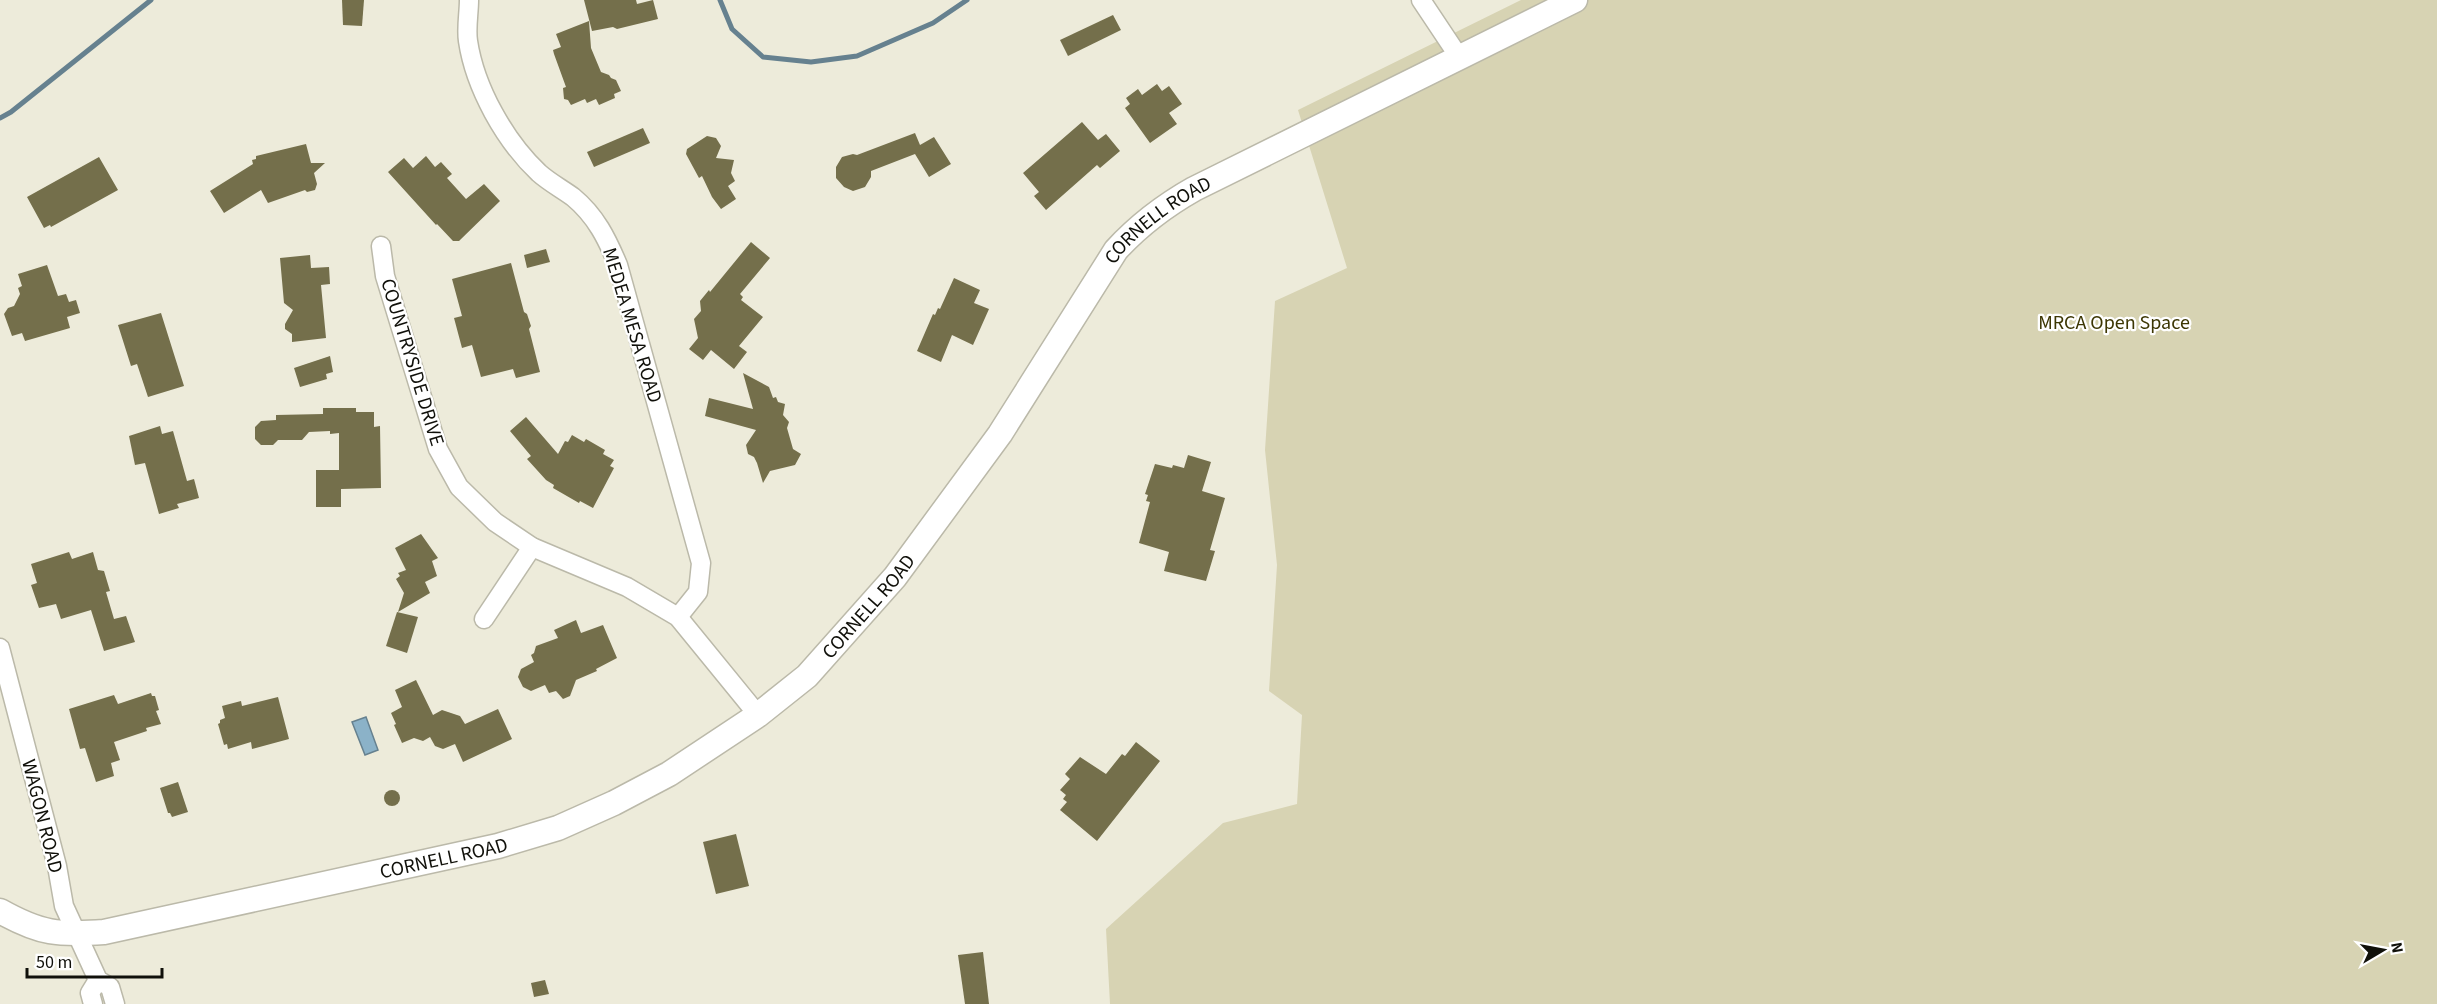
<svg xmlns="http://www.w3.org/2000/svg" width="2437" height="1004" font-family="'Source Sans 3',sans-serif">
<rect width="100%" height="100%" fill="#edebda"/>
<!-- green -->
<polygon fill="#d7d3b3" points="1521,0 2437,0 2437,1004 1110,1004 1106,929 1223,823 1297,804 1302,715 1269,691 1277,565 1265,450 1275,301 1347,268 1298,110"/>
<!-- water -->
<polygon fill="#8bb2c8" stroke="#66818f" stroke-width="1.5" points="366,717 378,750 365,755 352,722"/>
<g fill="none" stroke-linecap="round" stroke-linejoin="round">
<!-- stream -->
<g stroke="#66818f" stroke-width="5">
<polyline points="720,0 732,29 763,57 811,62 857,56 933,23 967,0"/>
<polyline points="0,118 11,112 151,0"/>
</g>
</g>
<!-- building -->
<g fill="#746f4b">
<polygon points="342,0 364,0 362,26 343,25"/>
<polygon points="584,0 636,0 637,4 653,0 658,19 617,29 613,27 592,31"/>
<polygon points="1113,15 1121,30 1068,56 1060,40"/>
<polygon points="589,21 591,48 601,72 609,75 611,78 616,80 621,91 614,94 615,98 599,105 596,99 587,103 585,99 571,105 568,100 564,99 563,88 566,87 554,54 553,50 561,47 556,34"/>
<polygon points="1157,84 1162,91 1169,86 1182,104 1169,113 1177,124 1150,143 1125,108 1130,104 1126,98 1138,89 1142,95"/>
<polygon points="1082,122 1098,140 1106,134 1120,151 1100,168 1097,165 1046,210 1034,196 1039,192 1023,173"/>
<polygon points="643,128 650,143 594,167 587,152"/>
<polygon points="915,133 920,145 934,137 951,164 929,177 915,154 871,171 871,177 865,187 853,191 844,187 836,178 836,167 842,157 853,154 857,155"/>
<polygon points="707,136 716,138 721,146 716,158 734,160 731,173 735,181 728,186 736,199 721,209 712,197 702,176 699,178 686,154 687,149"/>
<polygon points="306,144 311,163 325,163 314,173 317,184 315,190 307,192 305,190 268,203 261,190 224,213 210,191 253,164 252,160 256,159 256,156"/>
<polygon points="426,156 435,167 441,162 452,174 447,178 466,199 484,184 500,201 459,241 453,241 437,224 436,225 388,172 404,158 413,168"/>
<polygon points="99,157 118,190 51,227 50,225 44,228 27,197"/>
<polygon points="751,242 770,258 740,294 743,297 741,300 763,317 739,346 747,352 734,369 711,350 703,360 689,349 698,338 694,319 701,311 700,301 709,290 710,292"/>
<polygon points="546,249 550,262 527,268 524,255"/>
<polygon points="310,255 311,268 329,267 330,284 321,285 326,338 292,342 292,334 285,329 285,324 293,310 284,303 280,258"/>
<polygon points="511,263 524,312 527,314 531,326 529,329 540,372 516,378 513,369 481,377 472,345 462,348 454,318 462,316 452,279"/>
<polygon points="47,265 58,296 66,294 69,302 76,300 80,313 67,317 70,328 25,341 22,333 12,336 4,314 8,308 14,306 20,294 18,288 22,286 18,274"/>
<polygon points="954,278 980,290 974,303 989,309 973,345 952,335 941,362 917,351 933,314 935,315 938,308 940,309"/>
<polygon points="161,313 184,386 148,397 137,364 131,366 118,325"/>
<polygon points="330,356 333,372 326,374 327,379 300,387 294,368"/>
<polygon points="743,373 769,387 773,398 776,397 778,402 785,404 783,415 789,422 787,428 793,449 801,454 795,465 770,471 763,483 757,463 754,457 748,454 746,445 756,430 705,416 709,398 753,409"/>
<polygon points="323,408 356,408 356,412 374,412 374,427 380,426 381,488 341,489 341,507 316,507 316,470 339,470 339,433 330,434 330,431 309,432 302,440 278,440 273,445 261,445 255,439 255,427 261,421 276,420 276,415 323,414"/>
<polygon points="526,417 558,454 565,441 568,442 572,435 584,442 586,439 605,450 603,454 614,460 610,466 614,468 593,508 580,501 579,503 553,488 554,485 546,480 527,459 531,456 510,431"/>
<polygon points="160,426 162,434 173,431 187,481 194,479 199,498 177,504 179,508 159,514 145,463 135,465 129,436"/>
<polygon points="1188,455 1211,462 1202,491 1225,498 1210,550 1215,551 1206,581 1164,571 1169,552 1139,543 1150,502 1146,501 1148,495 1145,494 1155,464 1172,468 1173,465 1184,468"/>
<polygon points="421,534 438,558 432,561 437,576 425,582 430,593 398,612 404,593 396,579 400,576 398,573 406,570 395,548"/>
<polygon points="69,552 72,559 93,552 98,570 104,571 110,591 106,592 114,619 126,616 135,642 104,651 91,610 61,619 56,604 39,608 31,585 37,583 31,564"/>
<polygon points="397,612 418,617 407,653 386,646"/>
<polygon points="576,620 581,633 603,625 617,658 596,669 597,671 576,680 570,696 563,699 556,691 549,693 545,685 531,691 523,687 518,677 521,669 534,662 531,655 534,653 536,646 558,638 554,630"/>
<polygon points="416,680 433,715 442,710 460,716 465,724 498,709 512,739 463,762 455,744 443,749 435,746 430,737 423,741 414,738 402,743 394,725 396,724 391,713 402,707 395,690"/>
<polygon points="151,693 152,696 155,696 159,710 156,711 161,724 146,728 147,731 114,742 120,760 111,763 114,776 96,782 85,748 80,749 69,709 114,695 118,704"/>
<polygon points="278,697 289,739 252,749 251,742 228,749 227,744 224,745 218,724 220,723 220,720 225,718 222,706 241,701 242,706"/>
<polygon points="1136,742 1160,761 1097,841 1060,810 1067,802 1063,799 1066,795 1060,790 1070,779 1065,774 1080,757 1106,774 1122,754 1125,756"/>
<polygon points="178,782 188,812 172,817 170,813 168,813 160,788"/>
<circle cx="392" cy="798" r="8"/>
<polygon points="736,834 749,886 716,894 703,842"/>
<polygon points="983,952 989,1004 965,1004 958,955"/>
<polygon points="545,980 549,994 534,997 531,983"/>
</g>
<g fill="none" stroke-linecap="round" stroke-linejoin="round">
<!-- minor casing -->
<g stroke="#bbb9a9" stroke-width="21">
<g id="minor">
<path d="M469,0C469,13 466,28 468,41C475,88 505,141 539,173C549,182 562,189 573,197C596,216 607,239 618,265L701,563L698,592L678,617"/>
<polyline points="1421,0 1459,57"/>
<polyline points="381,246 385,276 438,449 459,487 495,522 532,547 627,587 678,617 758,715"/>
<polyline points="484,619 532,547"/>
<polyline points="0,648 57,866 64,906 98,980 110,987 115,1004"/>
<polyline points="93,1004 90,993 98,980"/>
</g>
</g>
<!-- major casing -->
<g stroke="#bbb9a9" stroke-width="27">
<g id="major">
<path id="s1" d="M0,911C41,934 58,935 104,932L498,846L558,828L614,803L669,774L758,715L807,676L895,577L1000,434L1116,250C1139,225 1164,206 1194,189L1575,0"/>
</g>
</g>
<!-- minor -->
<use href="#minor" stroke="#fff" stroke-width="18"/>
<!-- major -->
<use href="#major" stroke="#fff" stroke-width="24"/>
</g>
<g text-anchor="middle" stroke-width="4.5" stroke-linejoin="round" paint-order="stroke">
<!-- street labels -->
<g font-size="20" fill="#10100a" stroke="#fff">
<text dy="7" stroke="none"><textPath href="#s1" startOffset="1446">CORNELL ROAD</textPath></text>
<text transform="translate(633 325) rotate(73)" y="7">MEDEA MESA ROAD</text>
<text transform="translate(413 362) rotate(73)" y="7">COUNTRYSIDE DRIVE</text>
<text dy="7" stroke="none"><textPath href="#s1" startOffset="960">CORNELL ROAD</textPath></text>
<text transform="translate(43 816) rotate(76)" y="7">WAGON ROAD</text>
<text dy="7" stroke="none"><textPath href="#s1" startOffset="456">CORNELL ROAD</textPath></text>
</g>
<!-- park labels -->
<g font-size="20" fill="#3c3603" stroke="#fff">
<text x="2114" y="329">MRCA Open Space</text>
</g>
</g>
<!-- north arrow -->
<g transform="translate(2383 950) rotate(80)" stroke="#ffffff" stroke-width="4.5" paint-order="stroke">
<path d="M0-4.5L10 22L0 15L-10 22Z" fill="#10100a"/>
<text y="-9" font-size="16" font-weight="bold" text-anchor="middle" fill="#10100a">N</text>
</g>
<!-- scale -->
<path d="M27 968v9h135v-9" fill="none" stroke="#10100a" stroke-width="3"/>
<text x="36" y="968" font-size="18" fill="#10100a" stroke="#ffffff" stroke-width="4.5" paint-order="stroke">50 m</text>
</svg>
